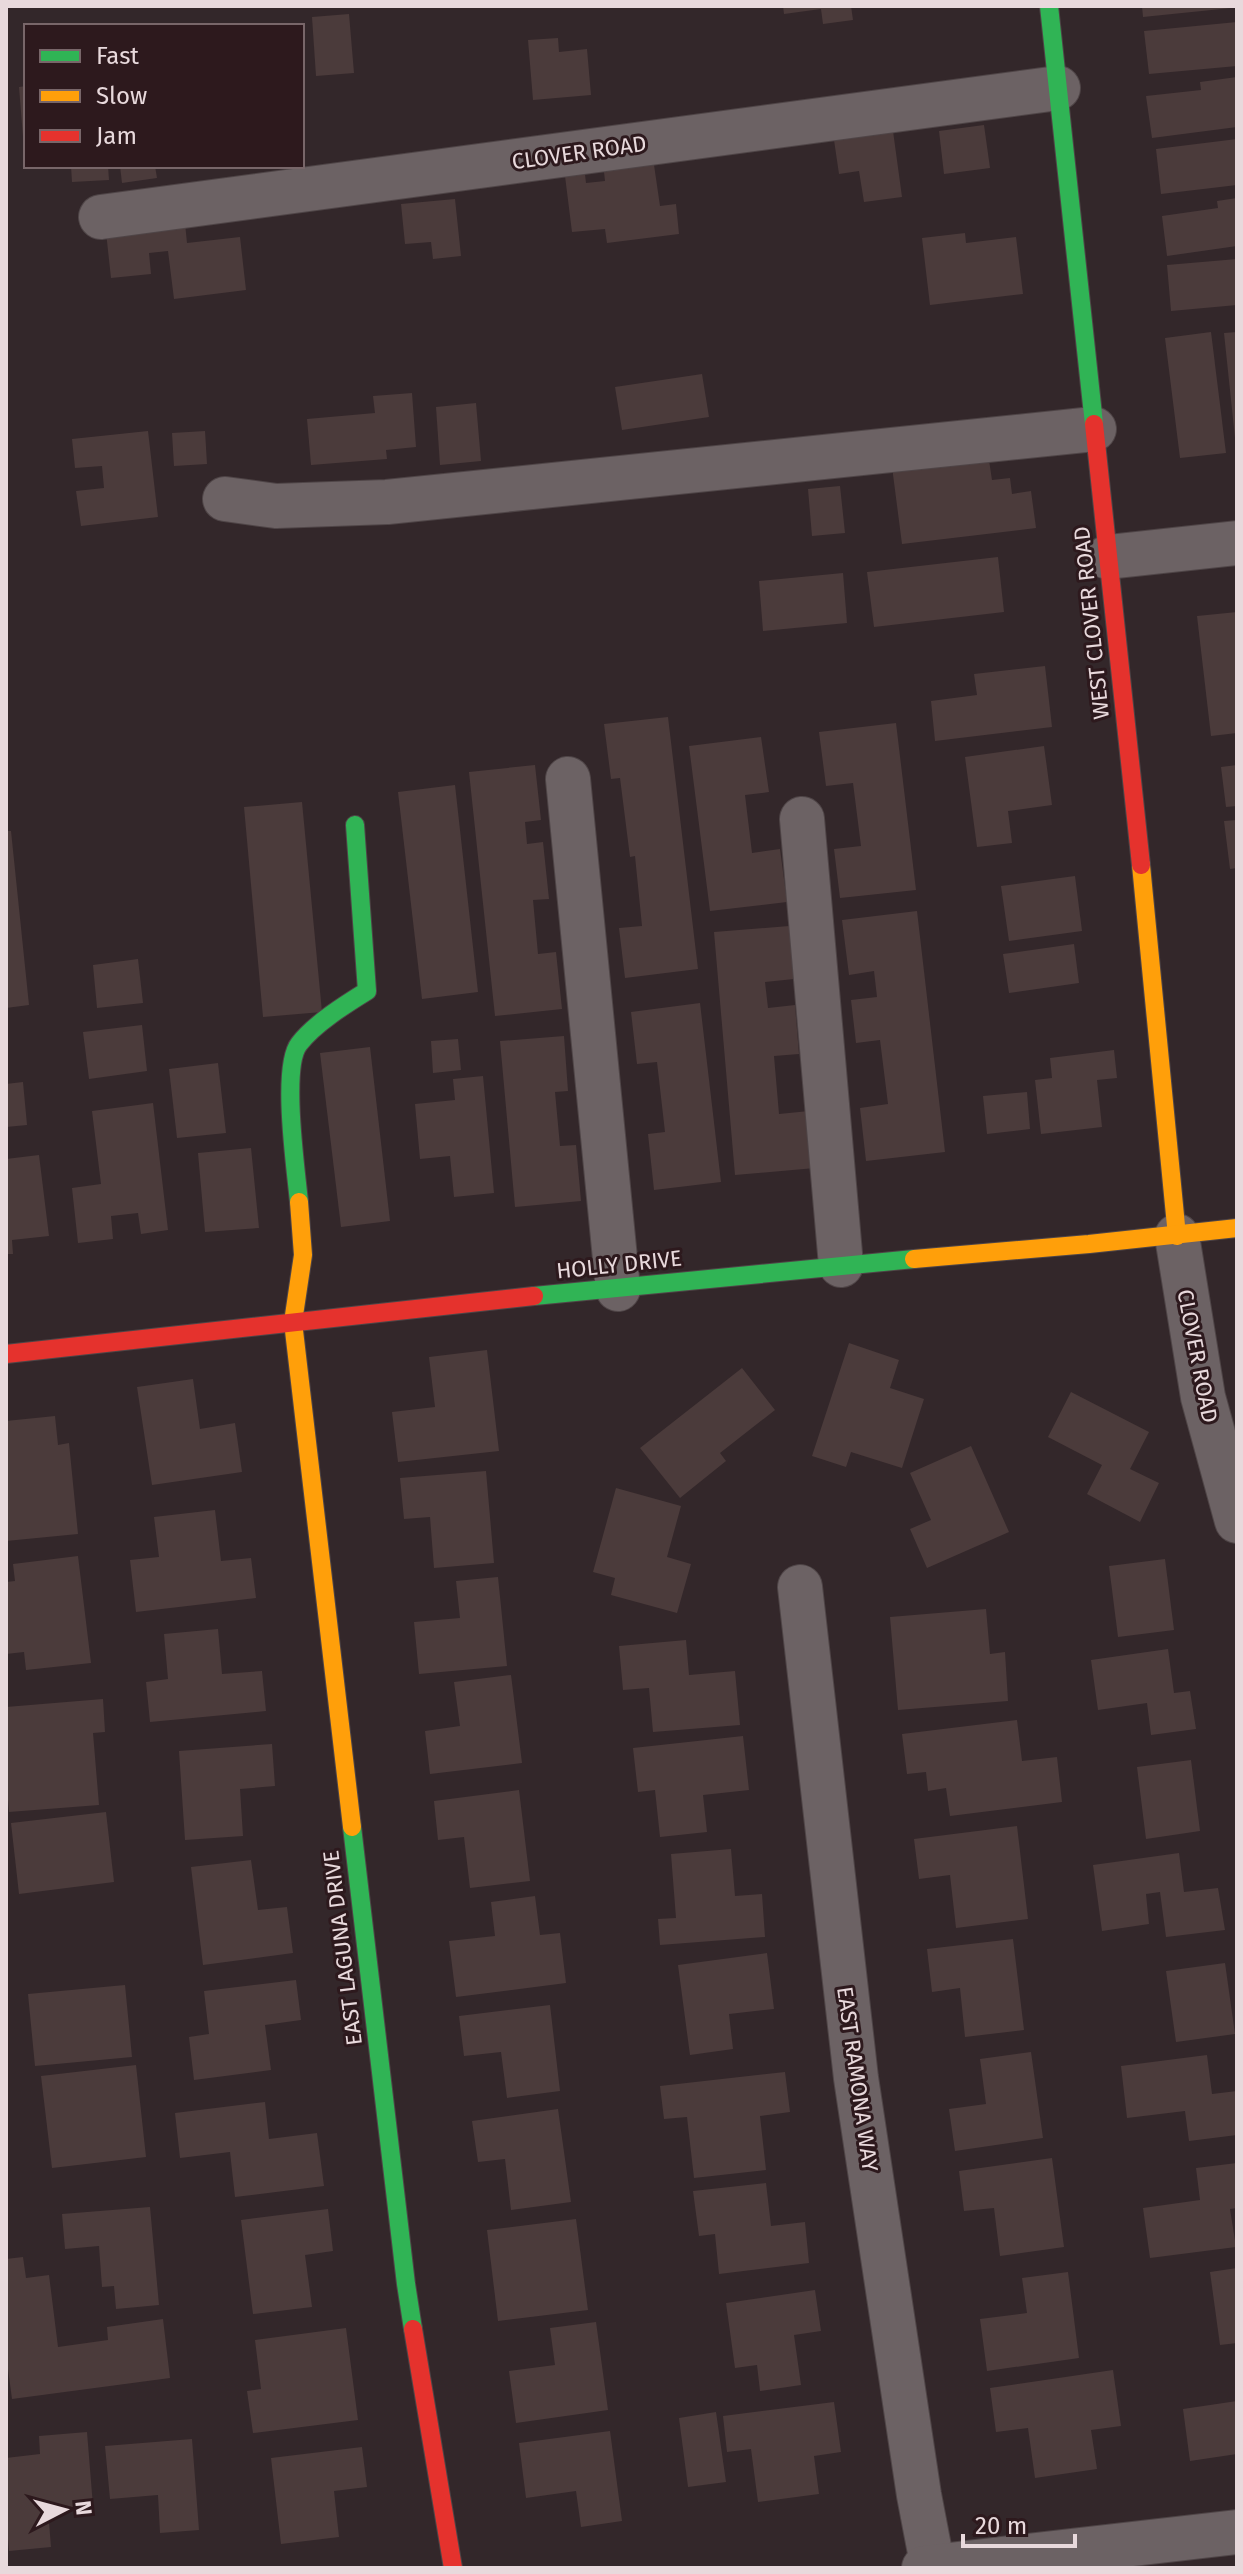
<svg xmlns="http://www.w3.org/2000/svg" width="1243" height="2574" font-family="'Fira Sans',sans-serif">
<rect width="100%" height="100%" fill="#33272a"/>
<!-- building -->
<g fill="#4b3b3b">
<polygon points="783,6 851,6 853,20 823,24 821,9 784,14"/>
<polygon points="1142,6 1231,6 1231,8 1143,17"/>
<polygon points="349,14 354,73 316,76 312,17"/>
<polygon points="1237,22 1237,66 1149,74 1144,31"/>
<polygon points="558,38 559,52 587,49 591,95 533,100 528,40"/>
<polygon points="1237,77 1237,127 1152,138 1146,96 1201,90 1200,82"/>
<polygon points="26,86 26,149 24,149 19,87"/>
<polygon points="984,125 990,168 944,174 939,131"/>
<polygon points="893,131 902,197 864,202 859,171 839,174 834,140"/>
<polygon points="1237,139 1237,185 1161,194 1156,149"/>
<polygon points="653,158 660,206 676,204 679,234 607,243 605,229 572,232 564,168 584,166 586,183 605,181 603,163"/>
<polygon points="71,166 108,166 109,180 72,182"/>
<polygon points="120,166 155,166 157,178 122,183"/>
<polygon points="1237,198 1237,246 1167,256 1162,216 1218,208 1217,201"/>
<polygon points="455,199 461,256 433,259 431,242 405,244 401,204"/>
<polygon points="185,223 187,243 240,237 246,290 174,299 168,251 149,253 151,274 111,278 106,232"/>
<polygon points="965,233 966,243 1016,237 1023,294 930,305 922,238"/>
<polygon points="1237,259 1237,305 1171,311 1167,265"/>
<polygon points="1211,332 1226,453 1180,458 1165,338"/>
<polygon points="1237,332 1237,438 1235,438 1224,333"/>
<polygon points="702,374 709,417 622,430 615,387"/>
<polygon points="412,393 416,447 386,450 387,459 311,465 307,419 375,413 373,396"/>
<polygon points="476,403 481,461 440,465 436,407"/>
<polygon points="148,431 158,517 81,526 76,491 104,488 102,466 75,468 72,439"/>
<polygon points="205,431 207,464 174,466 172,433"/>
<polygon points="987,447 992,480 1010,478 1012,494 1031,491 1036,528 902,544 891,459"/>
<polygon points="840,486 845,533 812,536 808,489"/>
<polygon points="998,557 1004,612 874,627 867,572"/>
<polygon points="843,573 847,623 763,631 759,581"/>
<polygon points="1237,612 1237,733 1211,736 1197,616"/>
<polygon points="1045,666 1052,727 935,741 931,701 977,695 974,674"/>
<polygon points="668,717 698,969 625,978 619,928 642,926 635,856 630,857 620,778 611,779 604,724"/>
<polygon points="896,723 916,890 840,898 834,849 861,846 853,783 826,786 819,732"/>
<polygon points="761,737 769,792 745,795 752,853 780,849 787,902 710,911 689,746"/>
<polygon points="1044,746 1052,805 1008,811 1012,843 977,847 965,757"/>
<polygon points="535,765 541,820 525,822 527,844 543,842 549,899 533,900 538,954 556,952 562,1009 495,1016 469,772"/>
<polygon points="1237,765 1237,806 1226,807 1221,767"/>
<polygon points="455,785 478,992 422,999 398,792"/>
<polygon points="302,802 322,1012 263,1017 244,807"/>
<polygon points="1237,820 1237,868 1230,869 1224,821"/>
<polygon points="6,831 11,831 29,1005 6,1008"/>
<polygon points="1075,876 1082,931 1009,941 1001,886"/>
<polygon points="917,911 945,1152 866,1161 860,1108 888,1104 880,1040 856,1043 851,1000 877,997 874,971 849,975 842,920"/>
<polygon points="789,926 794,979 765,982 768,1008 795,1005 799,1054 774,1056 779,1114 809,1111 815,1168 735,1175 714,932"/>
<polygon points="1074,944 1079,983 1009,993 1003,954"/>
<polygon points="138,959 143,1003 97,1008 93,965"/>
<polygon points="700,1003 721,1182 654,1190 648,1134 665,1132 657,1062 637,1064 631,1012"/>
<polygon points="142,1025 147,1071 89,1079 83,1032"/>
<polygon points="564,1036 568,1091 555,1092 560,1146 576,1145 581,1201 515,1207 500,1041"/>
<polygon points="458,1039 461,1070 433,1073 431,1041"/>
<polygon points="370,1047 390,1221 341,1227 320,1053"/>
<polygon points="1114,1050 1117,1078 1097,1080 1102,1127 1041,1134 1035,1080 1052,1078 1050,1058"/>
<polygon points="218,1063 226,1133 177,1138 169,1069"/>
<polygon points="483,1076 494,1193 454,1197 450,1156 420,1159 415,1104 455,1100 453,1079"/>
<polygon points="23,1082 27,1125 6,1127 6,1084"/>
<polygon points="1027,1092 1030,1129 987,1134 983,1096"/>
<polygon points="153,1103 168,1230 141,1234 138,1213 111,1216 113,1239 78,1243 72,1188 101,1184 92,1111"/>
<polygon points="251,1148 259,1228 205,1232 198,1153"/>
<polygon points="39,1155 49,1236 12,1240 13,1254 6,1254 6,1159"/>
<polygon points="849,1343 899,1360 890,1388 924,1399 902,1468 851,1452 846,1467 812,1456"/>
<polygon points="487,1350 499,1451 398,1462 392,1412 435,1407 429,1357"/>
<polygon points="742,1368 775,1410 720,1453 726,1461 680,1498 640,1448"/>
<polygon points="193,1379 200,1429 235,1423 242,1472 152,1485 137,1387"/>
<polygon points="1071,1392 1149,1432 1130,1469 1159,1483 1140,1522 1087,1494 1102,1465 1048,1437"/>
<polygon points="55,1416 58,1445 69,1443 78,1534 6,1541 6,1421"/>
<polygon points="971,1446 1009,1532 927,1568 910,1529 931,1520 910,1473"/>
<polygon points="486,1471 494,1563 434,1568 430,1517 404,1519 400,1478"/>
<polygon points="616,1488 681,1506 667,1557 691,1564 677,1613 611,1595 615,1578 593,1572"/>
<polygon points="215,1510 221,1561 251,1558 256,1598 136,1612 130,1560 159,1557 154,1517"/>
<polygon points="78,1556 91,1663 26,1670 24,1652 6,1654 6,1582 15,1581 13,1564"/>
<polygon points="1165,1559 1174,1630 1118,1637 1109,1566"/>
<polygon points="498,1577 507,1666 419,1674 414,1622 460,1618 456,1581"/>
<polygon points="986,1609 990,1654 1005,1652 1008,1701 898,1710 890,1617"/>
<polygon points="218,1629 222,1674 262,1671 266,1711 150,1722 146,1682 168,1679 164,1634"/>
<polygon points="686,1640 689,1675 735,1671 740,1725 653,1732 649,1688 623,1690 619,1646"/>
<polygon points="1168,1649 1174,1693 1190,1691 1196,1729 1151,1735 1147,1703 1098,1710 1091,1660"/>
<polygon points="511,1675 522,1763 430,1774 425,1731 460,1726 454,1682"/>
<polygon points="103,1699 105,1732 93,1733 99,1805 9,1812 6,1778 6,1707"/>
<polygon points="1017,1720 1022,1761 1057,1757 1062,1802 950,1816 946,1788 928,1791 926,1772 907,1774 902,1734"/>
<polygon points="743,1736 749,1790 703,1795 707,1832 660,1837 655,1790 638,1792 633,1748"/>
<polygon points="272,1744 275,1786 240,1789 243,1836 185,1840 179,1751"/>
<polygon points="1191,1760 1200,1831 1146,1839 1137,1767"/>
<polygon points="519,1790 530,1881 470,1888 464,1837 438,1840 434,1801"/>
<polygon points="106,1812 114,1882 19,1894 11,1823"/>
<polygon points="1017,1826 1028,1919 956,1928 950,1875 919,1879 914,1839"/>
<polygon points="731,1849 735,1896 762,1894 765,1937 660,1945 658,1919 676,1918 671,1854"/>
<polygon points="1179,1853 1184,1892 1218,1888 1225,1930 1166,1937 1160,1892 1146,1894 1149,1924 1102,1931 1093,1865"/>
<polygon points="251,1860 258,1910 287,1907 293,1953 203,1965 191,1867"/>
<polygon points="535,1896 540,1935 560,1933 566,1983 456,1997 449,1941 495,1936 491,1902"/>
<polygon points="1013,1939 1024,2030 965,2037 960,1988 932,1992 927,1949"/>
<polygon points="767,1953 774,2009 729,2014 733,2049 690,2055 678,1965"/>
<polygon points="1225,1963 1235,2034 1176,2042 1166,1971"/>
<polygon points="296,1980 301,2020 265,2025 271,2070 194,2080 189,2037 209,2034 204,1991"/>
<polygon points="125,1985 132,2057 35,2066 28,1994"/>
<polygon points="550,2005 560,2091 507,2098 501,2052 464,2056 459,2016"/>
<polygon points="1031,2052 1043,2138 955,2151 949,2109 986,2104 980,2059"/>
<polygon points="1207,2055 1212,2094 1237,2091 1237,2135 1189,2141 1185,2111 1127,2118 1121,2066"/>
<polygon points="136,2065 146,2157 52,2168 41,2076"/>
<polygon points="785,2072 790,2112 760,2116 766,2170 694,2178 687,2117 664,2119 660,2086"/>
<polygon points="265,2102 269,2139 317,2133 324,2186 235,2197 230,2152 180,2158 175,2113"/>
<polygon points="558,2109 571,2202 511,2210 505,2159 478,2162 472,2121"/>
<polygon points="1052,2158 1064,2247 1000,2256 994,2208 964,2211 959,2171"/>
<polygon points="1237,2163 1237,2208 1230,2209 1236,2247 1150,2258 1143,2208 1200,2200 1196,2168"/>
<polygon points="766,2183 771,2226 805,2222 809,2263 719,2274 715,2234 699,2236 693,2191"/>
<polygon points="150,2207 159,2305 116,2309 114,2286 102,2287 99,2246 65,2249 62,2214"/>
<polygon points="328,2209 333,2251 305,2255 312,2307 253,2314 241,2220"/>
<polygon points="576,2219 588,2310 498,2321 487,2230"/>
<polygon points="23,2257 26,2278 49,2275 58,2347 108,2340 107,2327 163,2319 170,2378 12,2399 6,2354 6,2259"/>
<polygon points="1237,2268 1237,2343 1220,2345 1210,2272"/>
<polygon points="1068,2272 1079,2358 987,2371 980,2319 1027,2313 1022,2278"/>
<polygon points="815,2290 821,2331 794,2335 801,2385 760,2391 757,2365 735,2368 726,2303"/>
<polygon points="596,2322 608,2410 516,2423 509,2371 555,2365 550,2328"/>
<polygon points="346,2328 358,2420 253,2433 247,2391 261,2389 255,2340"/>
<polygon points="1113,2370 1121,2426 1091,2430 1097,2469 1035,2478 1028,2428 996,2432 990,2388"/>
<polygon points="1237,2401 1237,2454 1190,2461 1183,2409"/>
<polygon points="834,2402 841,2452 814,2456 819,2494 758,2502 751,2449 727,2452 723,2416"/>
<polygon points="716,2412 726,2482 688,2487 679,2418"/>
<polygon points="610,2431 622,2521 581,2527 576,2491 526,2498 519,2443"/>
<polygon points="87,2432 93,2506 48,2510 51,2547 9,2551 6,2516 6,2458 40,2454 39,2436"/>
<polygon points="192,2439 199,2530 160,2533 158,2495 110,2499 105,2446"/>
<polygon points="362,2447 367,2487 334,2491 339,2537 281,2544 271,2458"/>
</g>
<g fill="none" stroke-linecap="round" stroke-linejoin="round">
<!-- street casing -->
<g stroke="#4f4547" stroke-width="46">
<g id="street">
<polyline points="101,217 1058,88"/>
<polyline points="225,499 276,506 387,502 1094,429"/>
<polyline points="1108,557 1237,543"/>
<polyline points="568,779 618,1289"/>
<polyline points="802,819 841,1265"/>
<polyline points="1177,1236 1203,1397 1237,1521"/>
<polyline points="800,1587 856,2078 919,2495 933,2568"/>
<polyline points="924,2568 1237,2532"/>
</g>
</g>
<!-- fast casing -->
<g stroke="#4f4547" stroke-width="20">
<g id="fast">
<polyline points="1049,6 1094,424"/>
<path d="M299,1202C296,1170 281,1067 299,1044C314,1024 346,1004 367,991L355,825"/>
<polyline points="534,1296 914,1259"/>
<polyline points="352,1827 406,2284 413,2329"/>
</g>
</g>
<!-- slow casing -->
<g stroke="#4f4547" stroke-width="20">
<g id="slow">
<polyline points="1141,865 1177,1236"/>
<polyline points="299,1202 303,1255 293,1322 352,1827"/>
<polyline points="914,1259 1089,1244 1237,1228"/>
</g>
</g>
<!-- jam casing -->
<g stroke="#4f4547" stroke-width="20">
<g id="jam">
<polyline points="1094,424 1141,865"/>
<polyline points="6,1354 534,1296"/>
<polyline points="413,2329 453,2568"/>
</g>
</g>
<!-- street -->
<use href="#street" stroke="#6c6264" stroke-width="44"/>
<!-- fast -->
<use href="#fast" stroke="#30b455" stroke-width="18"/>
<!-- slow -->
<use href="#slow" stroke="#ff9f0a" stroke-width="18"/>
<!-- jam -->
<use href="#jam" stroke="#e5322d" stroke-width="18"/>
</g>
<g text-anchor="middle" stroke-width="6" stroke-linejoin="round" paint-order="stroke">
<!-- street labels -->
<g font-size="22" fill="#e8d9dc" stroke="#2d191d">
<text transform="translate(579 152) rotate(-8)" y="8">CLOVER ROAD</text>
<text transform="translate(1091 623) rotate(-96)" y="8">WEST CLOVER ROAD</text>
<text transform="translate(619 1264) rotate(-6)" y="8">HOLLY DRIVE</text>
<text transform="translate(1198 1356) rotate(79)" y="8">CLOVER ROAD</text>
<text transform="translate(342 1948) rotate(-97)" y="8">EAST LAGUNA DRIVE</text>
<text transform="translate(858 2079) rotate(82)" y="8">EAST RAMONA WAY</text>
</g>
</g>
<!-- border -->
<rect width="1243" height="2574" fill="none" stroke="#e8d9dc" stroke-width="16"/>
<!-- legend -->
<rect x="24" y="24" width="280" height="144" fill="#2d191d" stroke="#786669" stroke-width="2"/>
<rect x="40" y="50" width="40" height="12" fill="#30b455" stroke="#786669" stroke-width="2"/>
<text x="96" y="64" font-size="24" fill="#e8d9dc">Fast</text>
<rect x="40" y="90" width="40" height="12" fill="#ff9f0a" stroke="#786669" stroke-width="2"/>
<text x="96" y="104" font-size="24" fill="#e8d9dc">Slow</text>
<rect x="40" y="130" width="40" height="12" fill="#e5322d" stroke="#786669" stroke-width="2"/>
<text x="96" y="144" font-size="24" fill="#e8d9dc">Jam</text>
<!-- north arrow -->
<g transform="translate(64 2510) rotate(84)" stroke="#2d191d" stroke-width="6" paint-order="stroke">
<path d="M0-6L14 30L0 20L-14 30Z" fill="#e8d9dc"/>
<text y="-12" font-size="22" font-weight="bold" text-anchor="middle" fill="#e8d9dc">N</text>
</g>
<!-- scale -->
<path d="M963 2534v12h112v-12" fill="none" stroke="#e8d9dc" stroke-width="4"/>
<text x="975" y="2534" font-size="24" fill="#e8d9dc" stroke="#2d191d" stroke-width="6" paint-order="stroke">20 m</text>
</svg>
